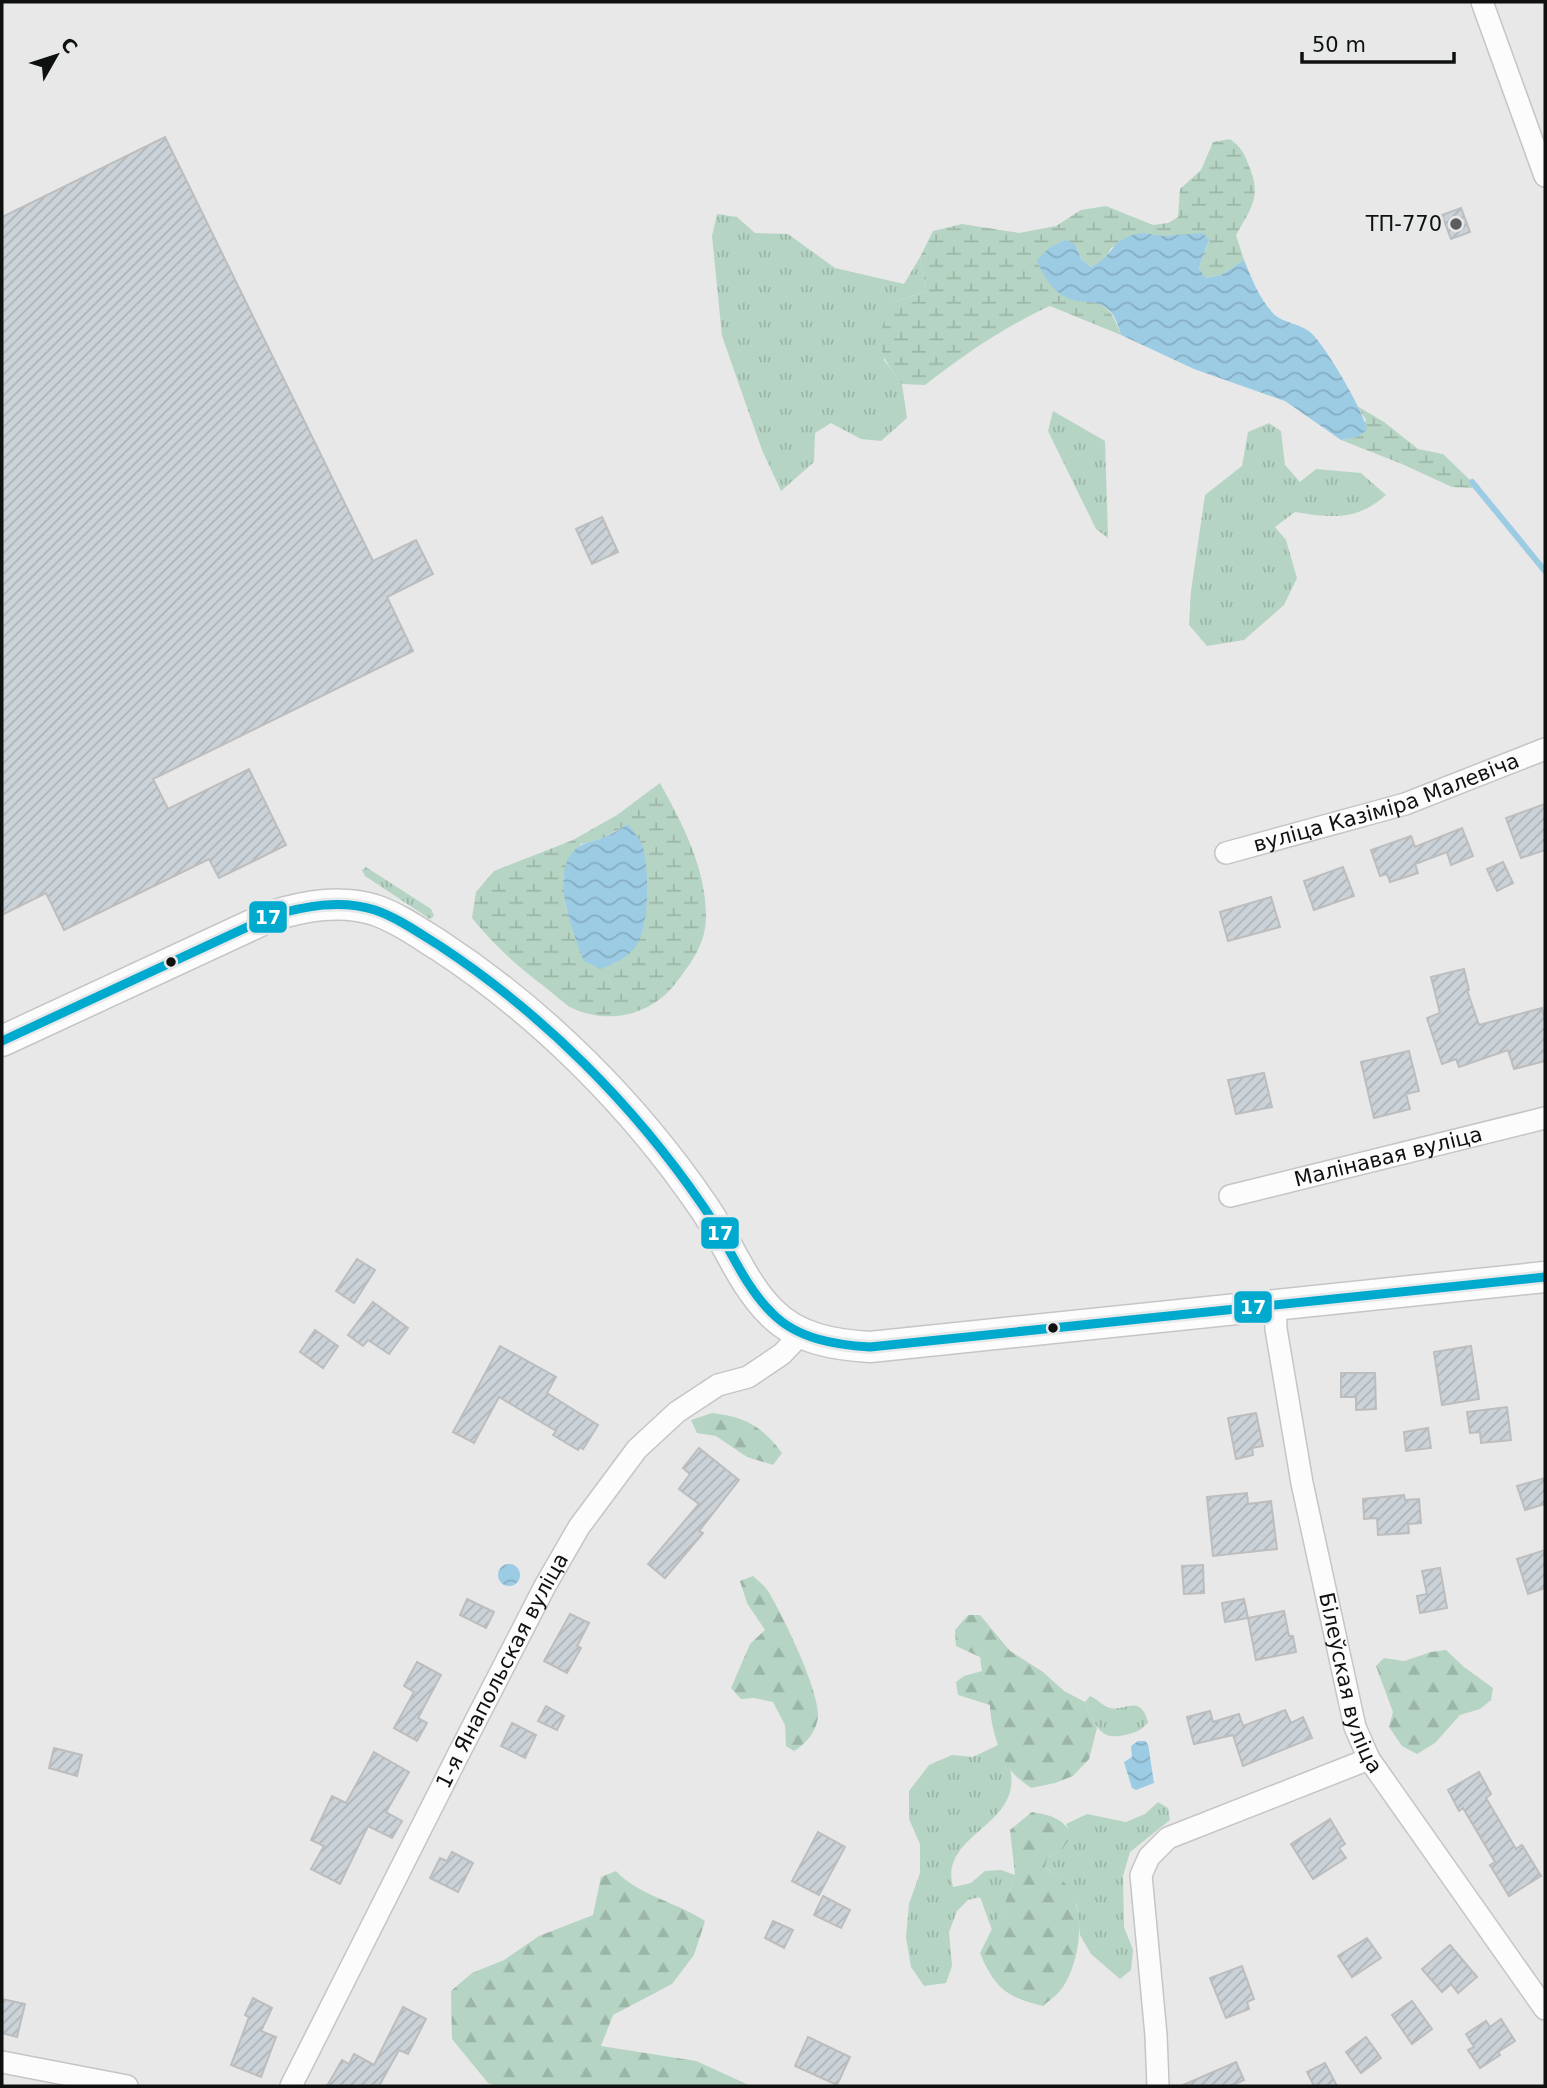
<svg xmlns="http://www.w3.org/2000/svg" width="1547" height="2088" font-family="'DejaVu Sans',sans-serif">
<defs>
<pattern id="grass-tufts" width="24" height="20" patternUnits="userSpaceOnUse" patternTransform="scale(1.75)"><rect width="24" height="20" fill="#b6d4c3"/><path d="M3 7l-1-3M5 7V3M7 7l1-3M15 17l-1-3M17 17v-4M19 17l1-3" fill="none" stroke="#9bb5a6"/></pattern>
<pattern id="forest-firs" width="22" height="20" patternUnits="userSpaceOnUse" patternTransform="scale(1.75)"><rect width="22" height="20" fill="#b6d4c3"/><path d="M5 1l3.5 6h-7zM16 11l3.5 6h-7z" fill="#9bb5a6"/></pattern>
<pattern id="wetland-marsh" width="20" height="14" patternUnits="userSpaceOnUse" patternTransform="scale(1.75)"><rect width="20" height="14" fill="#b6d4c3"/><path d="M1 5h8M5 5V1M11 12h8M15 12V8" fill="none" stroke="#9bb5a6"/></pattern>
<pattern id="water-waves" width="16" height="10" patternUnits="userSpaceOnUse" patternTransform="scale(1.75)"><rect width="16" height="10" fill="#9ccbe4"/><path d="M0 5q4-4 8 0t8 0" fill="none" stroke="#85adc3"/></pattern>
<pattern id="building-hatch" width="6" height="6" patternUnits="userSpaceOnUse" patternTransform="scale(1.75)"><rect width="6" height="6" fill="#cbd3d9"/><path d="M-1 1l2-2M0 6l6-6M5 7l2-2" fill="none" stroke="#adb4b9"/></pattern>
</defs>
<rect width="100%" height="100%" fill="#e8e8e8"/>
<!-- grass -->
<g fill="url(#grass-tufts)">
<polygon points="717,214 737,217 755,233 788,234 835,268 904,284 920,257 926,291 892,303 884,360 902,384 907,418 881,441 861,439 831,423 815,433 814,462 781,491 762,450 722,336 712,236"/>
<polygon points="1053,411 1105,441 1108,538 1096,529 1048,431"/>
<path d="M1269,423L1281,431L1285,465L1300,482L1316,469L1361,473L1386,495C1357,521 1331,518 1295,512L1275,527L1286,540L1297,578L1284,605L1244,640L1207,646L1189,625L1191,591L1205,495L1242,466L1248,432Z"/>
<polygon points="366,867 431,909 434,916 430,919 427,917 365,876 362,870"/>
<path d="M1090,1696C1097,1699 1103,1706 1110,1708C1125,1712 1140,1693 1148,1722C1143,1729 1137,1732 1129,1734C1099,1743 1096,1725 1085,1702Z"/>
<path d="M998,1745C1003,1754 1010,1765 1011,1774C1018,1827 939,1835 953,1887L971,1883L985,1871L1001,1870L1015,1875L1005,1903L992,1930L980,1897L968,1900L957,1911L949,1932L952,1966L946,1983L924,1986L911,1967L906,1937L909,1904L920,1873V1844L909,1819V1791L929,1765L952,1755L973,1757Z"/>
<polygon points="1158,1802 1168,1808 1170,1820 1130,1852 1123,1876 1124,1927 1133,1950 1131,1970 1120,1979 1091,1954 1080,1935 1077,1906 1066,1884 1045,1867 1048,1857 1062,1850 1071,1835 1066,1824 1087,1814 1126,1822 1145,1814"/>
</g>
<!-- forest -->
<g fill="url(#forest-firs)">
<path d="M712,1413C745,1417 762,1426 782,1453L773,1465L747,1457L716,1436L697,1433L691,1420Z"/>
<path d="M753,1576C758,1581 764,1585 768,1591C782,1614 820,1691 818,1717C816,1732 806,1744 794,1751L786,1746L785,1725L773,1702L754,1698L741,1699L731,1688L750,1644L765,1630L747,1603L740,1581Z"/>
<path d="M968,1615H980L1010,1651L1043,1672L1064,1691L1085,1702L1097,1728L1089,1759L1073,1776L1055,1783L1031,1788C1025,1783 1018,1779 1013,1773C1000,1760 990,1723 990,1705L958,1695L956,1682L964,1676L982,1671L980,1657L956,1646L955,1630Z"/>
<polygon points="1446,1650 1464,1667 1493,1688 1491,1700 1480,1709 1460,1715 1435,1743 1417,1754 1402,1746 1389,1727 1393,1712 1376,1666 1384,1658 1404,1661 1431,1652"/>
<path d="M1032,1812C1050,1815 1063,1818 1072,1835L1062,1850L1048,1857L1045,1867C1051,1873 1061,1878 1066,1884C1088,1911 1080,1967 1059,1992C1055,1997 1048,2001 1043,2006C1007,1998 994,1987 980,1953L1005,1903L1015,1875L1010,1830Z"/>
<path d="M616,1871C639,1896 677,1902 705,1921L694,1955L672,1984L613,2015L601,2046L696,2061L751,2086H497L488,2083L452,2039L451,1991L472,1973L504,1960L539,1936L593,1915L601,1877Z"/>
</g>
<!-- wetland -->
<g fill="url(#wetland-marsh)" fill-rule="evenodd">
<path d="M1230,139C1241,147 1244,153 1249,166C1262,197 1251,208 1236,235L1244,260L1221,275L1204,278L1199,268L1209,241L1203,234L1163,236L1145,233L1111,248L1105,260L1091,267L1081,259L1075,244V300C1107,302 1110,307 1121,335L1050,306C1004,327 965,354 925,385L902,384C876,350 874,342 892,303L926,291L920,257L933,231L962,224L1019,233L1056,226L1081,210L1106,206L1153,225L1168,223L1178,217L1180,189L1201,170L1213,142Z"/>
<polygon points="1357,406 1384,422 1418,449 1443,454 1472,482 1472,488 1452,487 1402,464 1341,440 1357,437 1366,420"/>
<path d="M660,783C683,825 706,868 706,917C706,943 691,964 675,984C651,1015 607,1026 570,1007C562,1002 553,993 545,987C516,965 495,946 472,918L476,892L494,871L573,840L617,815ZM628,824L576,941L566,908L563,877L581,844L604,838Z"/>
</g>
<!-- water -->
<g fill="url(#water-waves)">
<path d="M1145,233L1163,236L1203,233L1209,240L1199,268L1205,278L1221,275L1244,260C1252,279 1258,296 1272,312C1281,323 1299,323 1310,332C1324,343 1365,413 1367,430L1357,437L1341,440L1285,401L1194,369L1121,335C1119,329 1117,321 1113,315C1103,299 1088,304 1073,300C1055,295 1043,277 1037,260L1049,248L1065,240L1075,244L1081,259L1091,267C1117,255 1109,236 1145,233Z"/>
<path d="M628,824C633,831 640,839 643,847C649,872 650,922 637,945C629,957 614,964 601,969L584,961C573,932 546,868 580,846C587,841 597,841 605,837C613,834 621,828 628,824Z"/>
<circle cx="509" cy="1575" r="11"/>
<polygon points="1138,1741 1145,1741 1148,1744 1154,1783 1136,1790 1132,1788 1124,1762 1132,1757 1131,1746"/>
</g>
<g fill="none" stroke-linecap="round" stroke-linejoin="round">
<!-- stream -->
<polyline stroke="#9ccbe4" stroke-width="6" points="1472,482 1545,571"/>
</g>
<!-- building -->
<g fill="url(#building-hatch)" stroke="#bdbdbd" stroke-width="2">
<polygon points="165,137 373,561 416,540 433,574 387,597 413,651 153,779 168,809 249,769 286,845 219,878 209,859 64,930 46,893 2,915 2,217"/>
<polygon points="1461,208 1470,232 1451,239 1442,215"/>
<polygon points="602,517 618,552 592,564 576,529"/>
<polygon points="1545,804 1545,850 1521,858 1506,818"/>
<polygon points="1462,828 1473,856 1451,865 1447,852 1415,864 1418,873 1390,882 1387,874 1380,876 1371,850 1411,836 1415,847"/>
<polygon points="1503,862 1513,883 1497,891 1487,869"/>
<polygon points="1343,867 1354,896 1314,910 1304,881"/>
<polygon points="1271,897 1280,927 1228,941 1220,912"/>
<polygon points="1464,969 1469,990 1467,990 1479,1025 1542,1008 1545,1020 1545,1061 1514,1069 1508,1050 1459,1067 1456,1059 1442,1064 1427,1018 1440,1013 1431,977"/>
<polygon points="1409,1051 1419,1091 1406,1094 1410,1109 1374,1118 1361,1062"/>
<polygon points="1264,1073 1272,1107 1236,1114 1228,1080"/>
<polygon points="357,1259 375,1270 354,1303 336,1291"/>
<polygon points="373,1302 408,1328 389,1354 368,1340 363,1346 348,1335"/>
<polygon points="315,1330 338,1346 323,1368 300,1352"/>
<polygon points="500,1346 556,1377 547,1393 598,1425 583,1449 580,1447 578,1450 553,1435 556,1431 499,1397 474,1443 453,1432"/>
<polygon points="1471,1346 1479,1399 1442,1405 1434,1352"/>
<polygon points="1341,1373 1375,1373 1376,1409 1356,1410 1356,1397 1341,1397"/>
<polygon points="1507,1407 1511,1440 1481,1443 1480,1432 1470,1433 1467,1412"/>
<polygon points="1256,1413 1263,1446 1252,1448 1253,1455 1236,1459 1228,1418"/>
<polygon points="1428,1428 1431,1448 1406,1451 1404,1432"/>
<polygon points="699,1448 739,1480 699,1531 703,1533 665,1578 648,1564 699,1504 679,1489 690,1474 683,1468"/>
<polygon points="1545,1478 1545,1504 1525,1510 1517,1486"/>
<polygon points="1247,1493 1248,1504 1271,1501 1277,1549 1213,1556 1207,1497"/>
<polygon points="1404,1495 1405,1500 1419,1499 1421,1523 1408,1524 1409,1533 1378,1535 1377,1518 1364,1519 1363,1499"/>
<polygon points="1545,1550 1545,1588 1528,1594 1517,1559"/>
<polygon points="1203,1565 1204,1593 1184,1594 1182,1566"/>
<polygon points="1440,1568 1447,1608 1420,1613 1417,1596 1427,1594 1422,1571"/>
<polygon points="467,1599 494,1612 486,1628 460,1615"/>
<polygon points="1244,1599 1248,1618 1225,1622 1222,1603"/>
<polygon points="1284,1611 1289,1636 1293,1636 1296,1652 1256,1660 1248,1618"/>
<polygon points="570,1614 589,1623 577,1646 581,1648 567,1673 544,1661"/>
<polygon points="417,1662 441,1675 418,1718 427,1723 417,1741 394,1728 414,1692 404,1686"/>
<polygon points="546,1706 564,1716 557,1730 538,1721"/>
<polygon points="1285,1710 1291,1723 1303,1717 1312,1738 1243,1766 1233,1735 1194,1744 1187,1717 1210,1711 1213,1722 1239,1714 1243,1726"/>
<polygon points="512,1723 536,1735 525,1758 501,1746"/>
<polygon points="54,1748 82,1755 77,1776 49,1768"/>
<polygon points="374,1752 409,1772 386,1812 402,1821 392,1838 368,1826 340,1884 311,1869 324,1846 311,1840 332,1796 346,1803"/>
<polygon points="1479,1772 1491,1794 1486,1798 1516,1849 1522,1845 1541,1876 1509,1896 1490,1865 1495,1862 1463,1808 1459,1811 1448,1790"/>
<polygon points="1330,1819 1345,1844 1339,1848 1346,1858 1313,1879 1291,1844"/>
<polygon points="818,1832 845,1847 819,1895 792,1881"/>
<polygon points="452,1852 473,1863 458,1892 430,1878 440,1858 447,1861"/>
<polygon points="823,1896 850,1910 841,1928 814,1915"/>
<polygon points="773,1921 793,1930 784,1948 765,1938"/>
<polygon points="1367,1938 1381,1958 1352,1977 1338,1956"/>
<polygon points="1450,1945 1477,1977 1458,1993 1451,1984 1442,1992 1422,1969"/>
<polygon points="1242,1966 1254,1999 1247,2002 1249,2009 1226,2018 1210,1978"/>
<polygon points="253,1998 272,2008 261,2031 276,2037 261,2077 231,2065 249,2017 245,2015"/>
<polygon points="2,1999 25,2004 17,2037 2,2033"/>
<polygon points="1412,2001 1432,2029 1412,2044 1392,2015"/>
<polygon points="403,2007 426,2019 408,2054 399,2050 379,2086 327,2086 342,2060 349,2064 354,2054 374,2065"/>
<polygon points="1501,2019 1515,2041 1498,2052 1500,2055 1480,2068 1468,2050 1474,2047 1466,2034 1486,2021 1490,2027"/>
<polygon points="808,2037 850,2057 837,2085 795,2066"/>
<polygon points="1366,2037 1381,2058 1361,2073 1346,2052"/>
<polygon points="1236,2062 1244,2080 1231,2086 1181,2086"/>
<polygon points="1325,2063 1337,2086 1314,2086 1307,2072"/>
</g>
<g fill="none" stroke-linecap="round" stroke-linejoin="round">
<!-- minor casing -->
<g stroke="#c5c5c5" stroke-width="24">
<g id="minor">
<polyline points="1482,2 1545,176"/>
<path id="s1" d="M1226,853L1405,804L1545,749"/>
<path id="s2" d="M1230,1196L1545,1118"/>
<path id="s3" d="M1275,1304L1276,1329L1302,1483L1355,1727L1369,1759L1545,2009"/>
<polyline points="2,2062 127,2086"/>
<path id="s4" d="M291,2086L458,1755L545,1586L579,1527L637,1449L677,1412L718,1385L748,1377L782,1354L802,1333"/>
<polyline points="1158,2086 1156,2035 1141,1875 1149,1857 1168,1838 1369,1759"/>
</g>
</g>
<!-- secondary casing -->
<g stroke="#c5c5c5" stroke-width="33">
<path id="secondary" d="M2,1041L271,916C305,906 340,899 375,910C398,918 419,933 440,946C542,1013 634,1105 703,1206C727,1240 742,1284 772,1313C797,1339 836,1345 870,1347L1545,1277"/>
</g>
<!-- minor -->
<use href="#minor" stroke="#fcfcfc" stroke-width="21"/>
<!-- secondary -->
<use href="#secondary" stroke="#fcfcfc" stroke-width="30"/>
<!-- bus-1 casing -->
<g stroke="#e7e8e9" stroke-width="14">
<path id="bus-1" d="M2,1041L271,916C305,906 340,899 375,910C398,918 419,933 440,946C542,1013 634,1105 703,1206C727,1240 742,1284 772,1313C797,1339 836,1345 870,1347L1545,1277"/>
</g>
<!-- bus-1 -->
<use href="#bus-1" stroke="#00a9ce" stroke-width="9"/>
</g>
<!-- markers -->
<circle fill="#5b5c5c" stroke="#e7e8e9" stroke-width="2.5" cx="1456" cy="224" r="7"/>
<g fill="#0f1010" stroke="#e7e8e9" stroke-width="2.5">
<circle cx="171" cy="962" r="6"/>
<circle cx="1053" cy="1328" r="6"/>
</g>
<g text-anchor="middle" stroke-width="6" stroke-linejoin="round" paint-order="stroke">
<!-- poi labels -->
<g font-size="21" fill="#0f1010" stroke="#e7e8e9" text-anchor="end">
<text x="1442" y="231">ТП-770</text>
</g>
<!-- street labels -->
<g font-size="21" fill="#0f1010" stroke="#e7e8e9">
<text dy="7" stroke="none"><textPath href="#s1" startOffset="168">вуліца Казіміра Малевіча</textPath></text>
<text dy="7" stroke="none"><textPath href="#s2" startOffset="163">Малінавая вуліца</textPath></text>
<text dy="7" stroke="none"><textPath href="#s4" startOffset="466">1-я Янапольская вуліца</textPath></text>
<text dy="7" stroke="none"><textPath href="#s3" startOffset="387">Білеўская вуліца</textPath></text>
</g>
</g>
<g stroke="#e7e8e9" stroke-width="2.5">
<rect x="248" y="900" width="40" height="34" rx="7" fill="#00a9ce"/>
<rect x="700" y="1216" width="40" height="34" rx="7" fill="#00a9ce"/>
<rect x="1233" y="1290" width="40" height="34" rx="7" fill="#00a9ce"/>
</g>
<g font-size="19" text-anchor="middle" font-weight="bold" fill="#fff">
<text x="268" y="924">17</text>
<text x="720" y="1240">17</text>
<text x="1253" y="1314">17</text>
</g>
<!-- border -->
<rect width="1547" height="2088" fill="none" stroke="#0f1010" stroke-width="7"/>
<!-- north arrow -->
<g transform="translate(56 56) rotate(51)" stroke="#e7e8e9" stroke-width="5" paint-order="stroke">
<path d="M0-5L12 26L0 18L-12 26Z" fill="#0f1010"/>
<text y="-10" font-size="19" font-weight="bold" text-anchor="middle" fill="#0f1010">С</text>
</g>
<!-- scale -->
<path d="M1302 52v10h152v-10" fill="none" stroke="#0f1010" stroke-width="3.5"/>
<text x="1312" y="52" font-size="21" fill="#0f1010" stroke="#e7e8e9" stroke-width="5" paint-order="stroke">50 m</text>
</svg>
